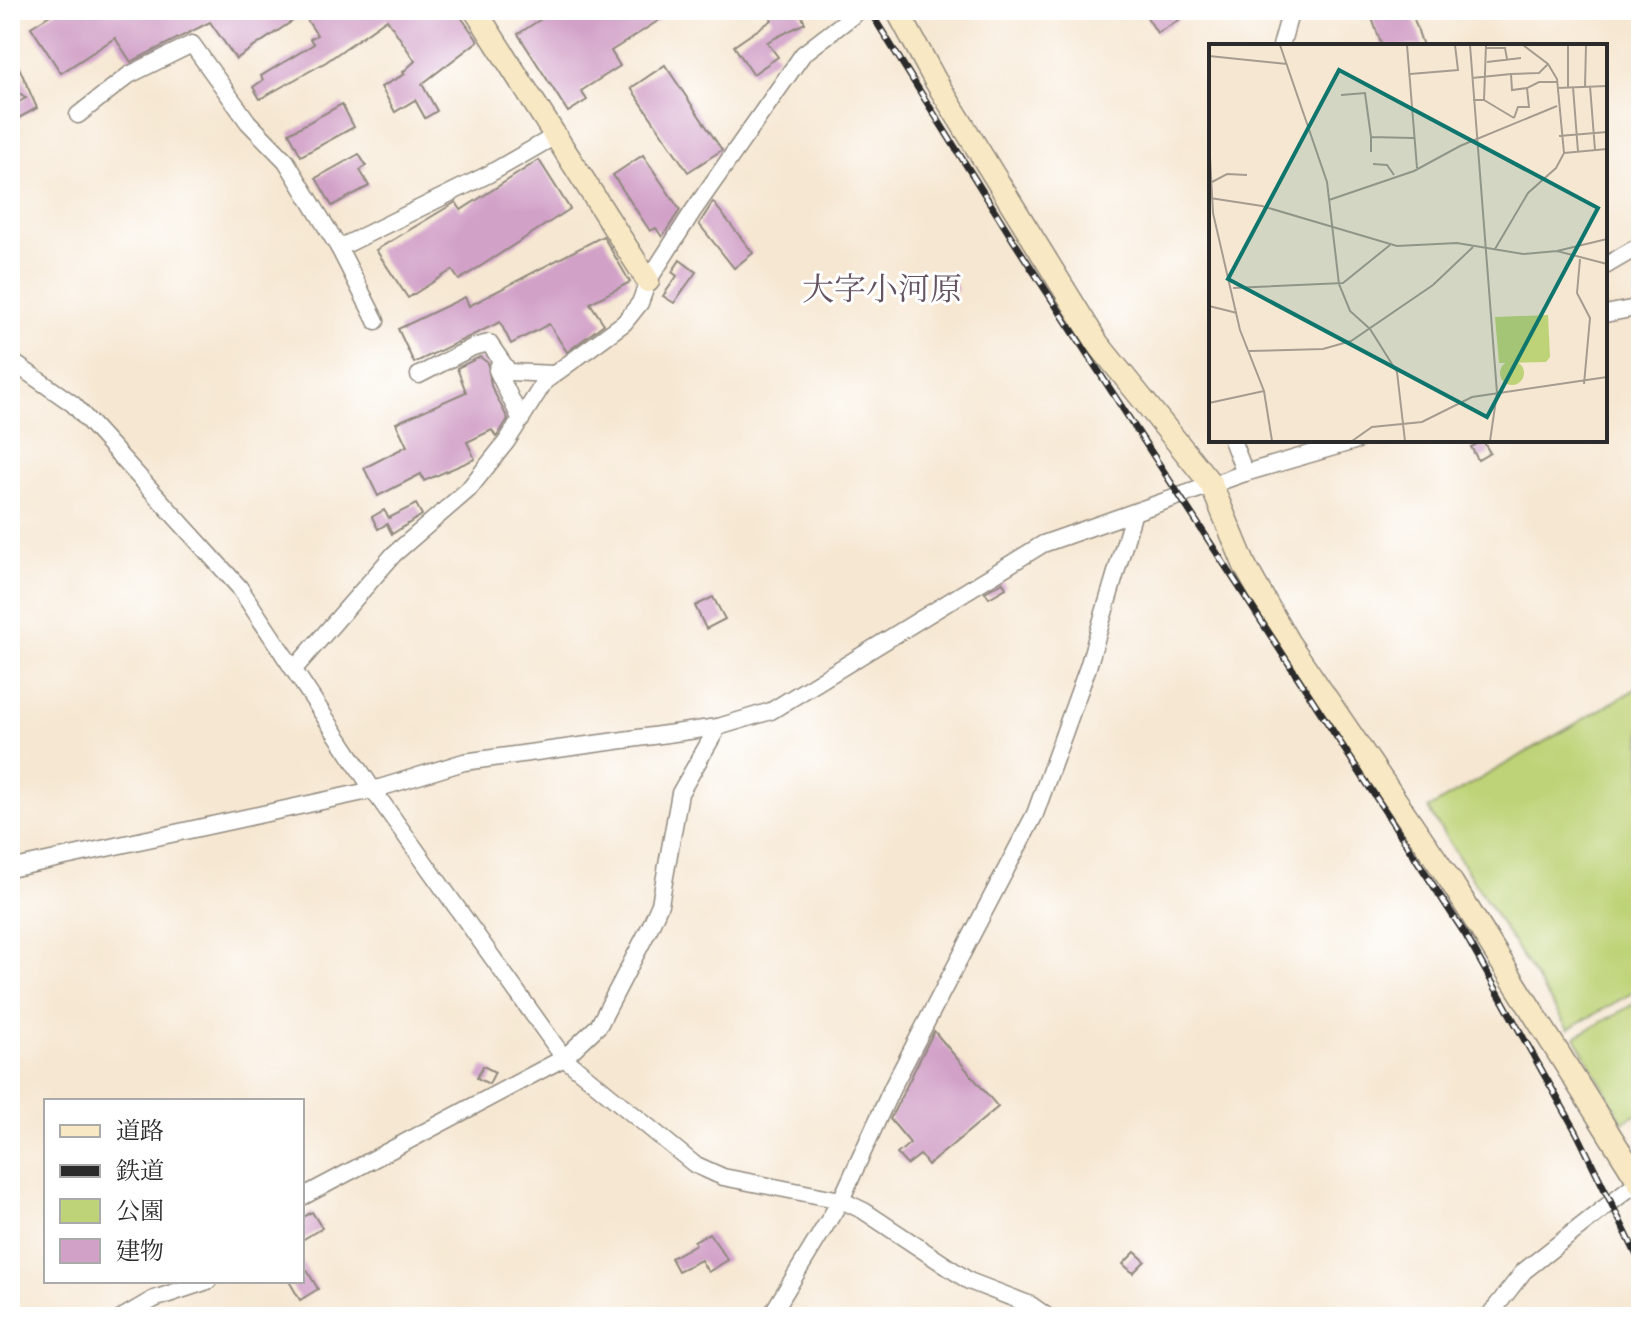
<svg xmlns="http://www.w3.org/2000/svg" width="1651" height="1327" font-family="'Gentium Book Plus','Noto Serif JP',serif">
<rect width="100%" height="100%" fill="#fff"/>
<filter id="ink" filterUnits="userSpaceOnUse"><feTurbulence type="fractalNoise" baseFrequency=".0125" numOctaves="2"/><feDisplacementMap in="SourceGraphic" scale="16" xChannelSelector="R" yChannelSelector="G"/><feConvolveMatrix kernelMatrix="1 2 1 2 8 2 1 2 1" color-interpolation-filters="sRGB"/></filter>
<filter id="wash" filterUnits="userSpaceOnUse"><feTurbulence type="fractalNoise" baseFrequency=".006" numOctaves="4" result="noise"/><feDisplacementMap in="SourceGraphic" scale="32" xChannelSelector="R" yChannelSelector="G"/><feGaussianBlur stdDeviation="1.8" result="paint"/><feColorMatrix in="noise" values="0 0 0 0 0 0 0 0 0 0 0 0 0 0 0 0 0 1.4 0 .05"/><feComposite in="paint" operator="in"/></filter>
<g filter="url(#wash)">
<rect width="100%" height="100%" fill="#f6e7d2"/>
<!-- green -->
<g fill="#bed377" stroke="#747f51" stroke-width="2">
<polygon points="1641,686 1641,988 1568,1029 1428,809"/>
<polygon points="1641,1000 1641,1112 1623,1122 1575,1037"/>
</g>
<g id="blocks">
<!-- building -->
<g fill="#d2a1c8">
<polygon points="58,10 456,10 478,41 422,84 437,111 425,118 415,100 395,112 381,87 405,74 403,72 415,61 387,19 326,62 260,99 253,87 263,80 261,76 314,44 310,39 317,35 303,14 236,59 210,22 131,62 115,38 61,73 31,27"/>
<polygon points="555,10 675,10 611,51 620,66 581,91 587,100 568,112 518,34"/>
<polygon points="767,10 799,10 805,23 767,42 778,57 753,74 734,46 772,20"/>
<polygon points="1160,10 1173,10 1179,20 1157,33 1147,17"/>
<polygon points="1369,10 1411,10 1423,46 1382,46"/>
<polygon points="10,47 37,108 15,120 10,107 26,98 10,86"/>
<polygon points="665,65 722,150 688,172 631,88"/>
<polygon points="342,104 354,127 301,156 289,133"/>
<polygon points="359,154 366,166 360,170 369,186 332,206 316,178"/>
<polygon points="643,155 680,210 662,237 656,228 650,231 613,175"/>
<polygon points="539,160 570,209 459,280 452,270 408,298 376,250 456,202 461,210"/>
<polygon points="713,202 753,253 734,268 699,224"/>
<polygon points="603,236 630,282 590,303 604,324 567,352 549,324 511,344 500,322 414,363 398,329 465,297 469,306"/>
<polygon points="680,260 696,272 674,303 663,296 677,276 672,272"/>
<polygon points="952,277 958,289 948,295 941,283"/>
<polygon points="480,357 488,363 491,386 508,419 498,435 496,437 492,430 467,442 475,459 424,481 421,474 378,496 364,468 407,446 396,423 466,392 457,368"/>
<polygon points="1483,441 1490,453 1478,460 1471,447"/>
<polygon points="416,504 422,515 392,534 387,524 378,529 372,517 384,510 389,518"/>
<polygon points="1003,582 1006,588 989,598 985,592"/>
<polygon points="713,597 725,619 706,629 695,606"/>
<polygon points="934,1031 998,1107 928,1165 920,1155 907,1165 897,1154 910,1143 890,1119"/>
<polygon points="483,1066 495,1072 489,1084 477,1078"/>
<polygon points="312,1212 322,1228 302,1240 302,1218"/>
<polygon points="709,1233 728,1260 708,1272 701,1260 678,1271 671,1258 696,1244 694,1241"/>
<polygon points="1135,1252 1145,1261 1133,1273 1123,1264"/>
<polygon points="302,1262 318,1289 300,1300 289,1281 302,1281"/>
</g>
</g>
</g>
<g filter="url(#ink)">
<use href="#blocks" fill-opacity="0" stroke="#90897e" stroke-width="2"/>
<g fill="none" stroke-linecap="round" stroke-linejoin="round">
<!-- street casing -->
<g stroke="#90897e" stroke-width="19">
<g id="street">
<polyline points="1281,46 1291,10"/>
<polyline points="78,115 129,75 192,44 248,122 286,161 339,248"/>
<polyline points="1605,266 1641,245"/>
<polyline points="1605,314 1641,307"/>
<polyline points="376,321 339,248 489,174 555,136"/>
<polyline points="10,360 73,404 239,587 373,790 564,1058 694,1164 723,1177 841,1200 864,1211 969,1281 1031,1305 1048,1317"/>
<polyline points="500,363 497,370 521,420"/>
<polyline points="419,375 473,347 489,343 509,372 554,374"/>
<polyline points="1232,440 1245,473"/>
<polyline points="295,668 394,554 468,490 507,441 545,381 624,323 640,303 648,281 693,211 803,54 860,10"/>
<polyline points="10,869 373,790 464,762 718,727 771,711 1043,544 1245,473 1358,440"/>
<polyline points="302,1197 564,1058 599,1025 650,927 660,904 680,793 718,727"/>
<polyline points="123,1317 154,1299 208,1281"/>
<polyline points="770,1317 841,1200 893,1086 1035,814 1088,667 1133,515"/>
<polyline points="1488,1317 1524,1271 1641,1179"/>
</g>
</g>
<!-- secondary casing -->
<g stroke="#90897e" stroke-width="25">
<g id="secondary">
<polyline points="475,10 648,281"/>
<polyline points="897,10 935,80 1098,344 1211,484 1245,566 1288,642 1452,883 1641,1185"/>
</g>
</g>
<!-- street -->
<use href="#street" stroke="#fff" stroke-width="16"/>
<!-- secondary -->
<use href="#secondary" stroke="#f8e8c3" stroke-width="22"/>
<!-- rail casing -->
<g stroke="#2b2b2b" stroke-width="7">
<polyline id="rail" points="869,10 1015,243 1465,934 1577,1133 1641,1264"/>
</g>
<!-- rail -->
<use href="#rail" stroke="#fff" stroke-width="4" stroke-dasharray="12" stroke-linecap="butt"/>
</g>
</g>
<g text-anchor="middle" stroke-width="6" stroke-linejoin="round" paint-order="stroke">
<!-- quarter labels -->
<g font-size="32" fill="#655462" stroke="#fff">
<text x="882" y="300">大字小河原</text>
</g>
</g>
<!-- overview -->
<g transform="translate(1209 44)">
<rect width="398" height="398" fill="#f6e7d2"/>
<path d="M339,271L341,313L337,318L290,319L286,273ZM291 329a12 12 0 1 1 24 0a12 12 0 1 1-24 0Z" fill="#bed377"/>
<path fill="none" stroke="#a59c8f" stroke-width="2" d="M71,1L118,138L130,240L141,267L161,285L188,328L196,397M198,1L208,124M261,1L288,349L281,397M314,1L339,20L348,35L355,109M277,4H296L298,15M0,12L78,20M278,18L312,14M201,30L249,26L246,1M263,34L302,30M381,42L386,106M359,43V1M364,43L369,108M376,43L377,1M318,44L303,46L302,30L330,29L339,20M348,44L398,42M132,51L156,49L162,93M264,56H275L277,1M275,56L305,74M305,74L309,63H320L318,44L330,38H348M350,92L398,88M0,95L4,169L31,286L55,347L63,397M162,108V93L205,94M355,109L398,105M164,120L178,121L185,131M3,138L18,130L38,131M1,154L53,162L188,202L248,199L314,210L348,207L398,220M120,156L205,127L251,102L348,62M286,205L319,149L347,124L355,109M348,207L398,195M371,215L368,249L381,274L375,340M24,244L134,239L181,201M0,262L28,269M40,307L114,305L142,297L224,241L264,203M0,359L55,347M143,397L163,383L213,378L263,353L398,333"/>
<path fill="#0f766e" fill-opacity="0.15" stroke="#0f766e" stroke-width="4" d="M130,26L389,164L278,373L19,235Z"/>
<rect width="398" height="398" fill="none" stroke="#2b2b2b" stroke-width="4"/>
</g>
<!-- margin -->
<rect width="1651" height="1327" fill="none" stroke="#fff" stroke-width="40"/>
<!-- legend -->
<rect x="44" y="1099" width="260" height="184" fill="#ffffff" stroke="#aaaaaa" stroke-width="2"/>
<rect x="60" y="1125" width="40" height="12" fill="#f8e8c3" stroke="#aaaaaa" stroke-width="2"/>
<text x="116" y="1139" font-size="24" fill="#2b2b2b">道路</text>
<rect x="60" y="1165" width="40" height="12" fill="#2b2b2b" stroke="#aaaaaa" stroke-width="2"/>
<text x="116" y="1179" font-size="24" fill="#2b2b2b">鉄道</text>
<rect x="60" y="1199" width="40" height="24" fill="#bed377" stroke="#aaaaaa" stroke-width="2"/>
<text x="116" y="1219" font-size="24" fill="#2b2b2b">公園</text>
<rect x="60" y="1239" width="40" height="24" fill="#d2a1c8" stroke="#aaaaaa" stroke-width="2"/>
<text x="116" y="1259" font-size="24" fill="#2b2b2b">建物</text>
</svg>
